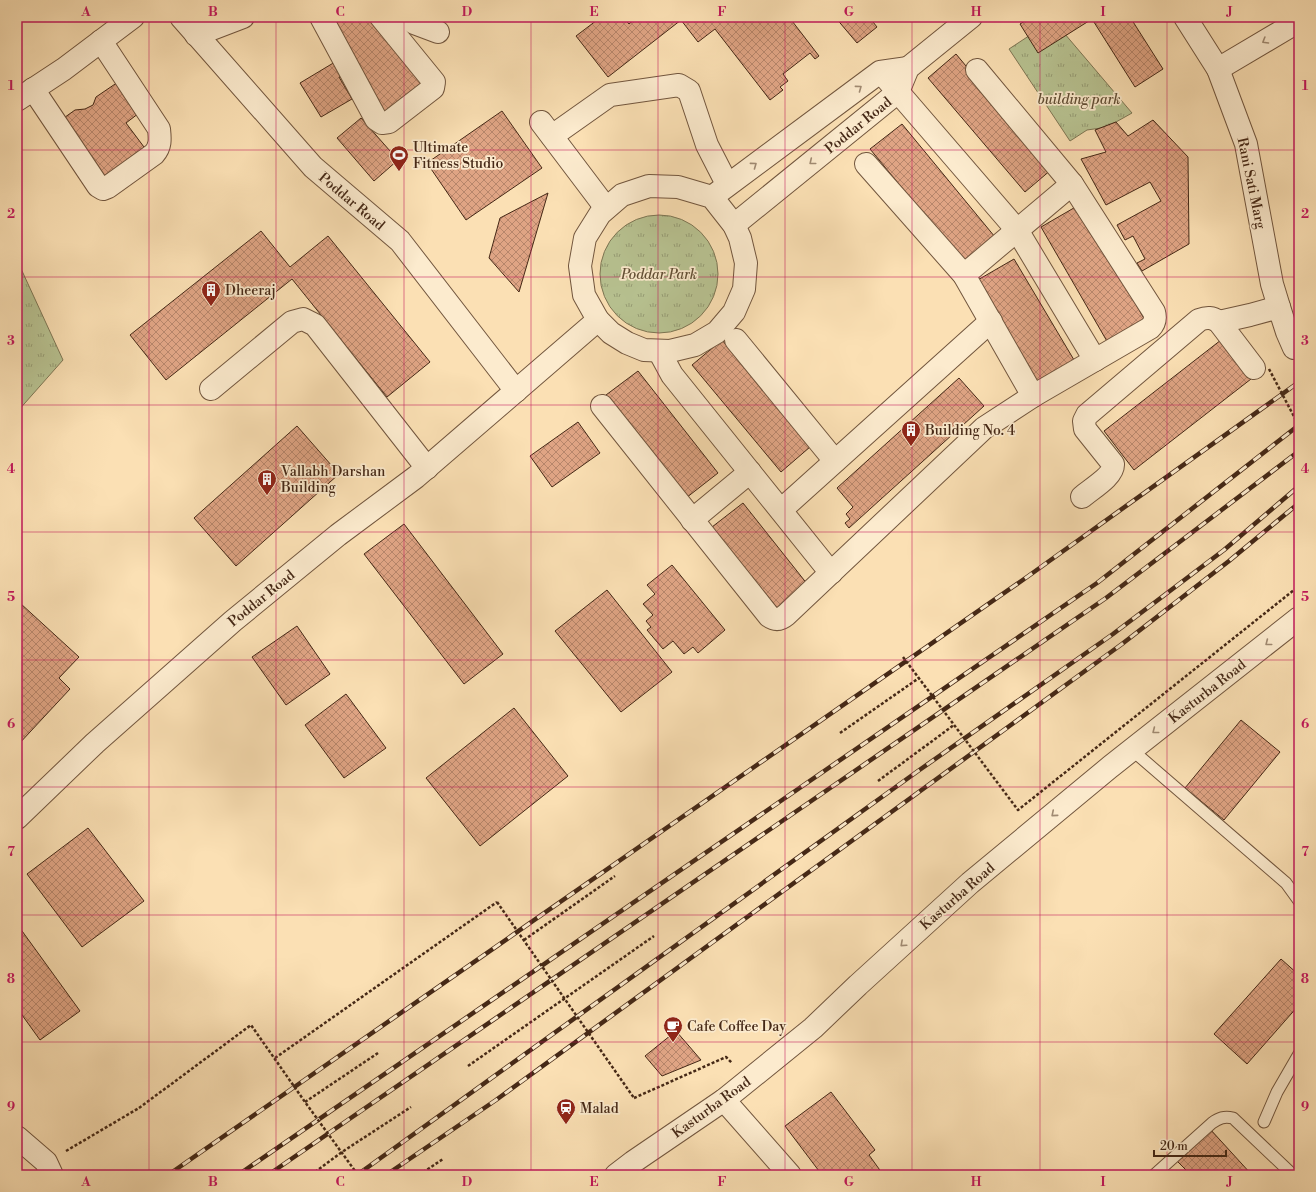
<svg xmlns="http://www.w3.org/2000/svg" width="1316" height="1192" font-family="'Libre Bodoni',serif">
<defs>
<pattern id="grass-tufts" width="24" height="20" patternUnits="userSpaceOnUse"><rect width="24" height="20" fill="#b8c392"/><path d="M3 7l-1-3M5 7V3M7 7l1-3M15 17l-1-3M17 17v-4M19 17l1-3" fill="none" stroke="#979e76"/></pattern>
<pattern id="building-cross-hatch" width="8" height="8" patternUnits="userSpaceOnUse"><rect width="8" height="8" fill="#dfa484"/><path d="M0 0l8 8M0 8l8-8" fill="none" stroke="#b7866b"/></pattern>
</defs>
<rect width="100%" height="100%" fill="#fbe0b4"/>
<filter id="stains"><feTurbulence type="fractalNoise" baseFrequency=".005" numOctaves="4"/><feColorMatrix values="0 0 0 0 .2 0 0 0 0 .09 0 0 0 0 .02 0 0 0 .5 -.17"/></filter>
<radialGradient id="worn" r=".72"><stop offset=".6" stop-color="#630" stop-opacity="0"/><stop offset="1" stop-color="#630" stop-opacity=".3"/></radialGradient>
<!-- grass -->
<g fill="url(#grass-tufts)" stroke="#7e7654">
<polygon points="1053,20 1132,113 1116,122 1101,128 1087,130 1070,141 1009,49"/>
<circle cx="659" cy="274" r="59"/>
<polygon points="17,260 63,360 17,412"/>
</g>
<!-- building -->
<g fill="url(#building-cross-hatch)" stroke="#452816">
<polygon points="330,17 377,17 426,83 385,115"/>
<polygon points="438,17 447,17 442,22"/>
<polygon points="601,17 623,17 629,24 637,17 789,17 819,56 815,59 810,53 783,74 788,81 780,87 783,90 770,100 715,29 698,42 681,20 608,77 576,36"/>
<polygon points="824,17 833,17 828,22"/>
<polygon points="835,17 869,17 877,27 857,43"/>
<polygon points="1031,17 1130,17 1163,69 1135,87 1092,19 1038,53 1020,24"/>
<polygon points="956,54 1052,169 1025,192 928,78"/>
<polygon points="335,62 343,75 339,77 352,99 321,117 300,83"/>
<polygon points="121,80 143,110 126,123 147,151 105,181 61,120 75,110 85,109 93,105 96,97"/>
<polygon points="502,111 542,168 466,220 427,163"/>
<polygon points="361,118 398,160 374,181 337,138"/>
<polygon points="1153,120 1188,157 1189,244 1142,271 1137,263 1145,259 1133,236 1125,240 1117,225 1161,201 1150,182 1106,205 1081,159 1106,152 1095,130 1116,122 1128,136"/>
<polygon points="902,124 995,237 964,263 870,149"/>
<polygon points="548,193 519,292 489,258 500,218"/>
<polygon points="1079,205 1146,322 1108,343 1041,227"/>
<polygon points="261,231 290,267 328,236 430,362 387,397 292,279 166,380 130,335"/>
<polygon points="1014,259 1077,365 1040,388 976,281"/>
<polygon points="722,340 810,447 781,472 692,365"/>
<polygon points="1221,340 1251,379 1134,470 1104,431"/>
<polygon points="638,371 718,473 686,498 606,395"/>
<polygon points="959,378 984,406 849,528 845,523 850,519 846,514 853,507 837,488"/>
<polygon points="578,422 600,453 552,487 530,456"/>
<polygon points="297,426 339,474 236,566 194,518"/>
<polygon points="743,503 808,585 778,609 712,527"/>
<polygon points="404,524 503,654 464,684 364,554"/>
<polygon points="672,565 725,630 698,653 693,647 684,654 673,641 663,649 647,630 651,627 646,621 653,615 643,604 655,594 647,585"/>
<polygon points="607,590 672,672 621,712 555,631"/>
<polygon points="20,603 79,657 59,678 70,689 17,746 17,606"/>
<polygon points="297,626 330,674 286,705 252,657"/>
<polygon points="346,694 386,748 344,778 305,725"/>
<polygon points="514,708 568,776 480,846 426,778"/>
<polygon points="1241,720 1280,752 1224,820 1185,788"/>
<polygon points="88,828 144,901 82,947 27,874"/>
<polygon points="17,924 80,1011 40,1040 17,1008"/>
<polygon points="1281,959 1299,975 1299,1005 1247,1064 1214,1034"/>
<polygon points="676,1031 701,1060 662,1076 645,1056"/>
<polygon points="831,1092 875,1150 869,1155 882,1173 879,1175 822,1175 785,1126"/>
<polygon points="1210,1129 1252,1175 1191,1175 1177,1161"/>
</g>
<g fill="none" stroke-linecap="round" stroke-linejoin="round">
<!-- service casing -->
<g stroke="#72563e" stroke-width="13">
<g id="service">
<polyline points="1132,750 1286,883 1299,901"/>
<polyline points="1264,1122 1277,1092 1299,1054"/>
<path d="M1154,1175L1212,1123C1219,1118 1224,1116 1233,1118L1293,1175"/>
</g>
</g>
<!-- minor casing -->
<g stroke="#72563e" stroke-width="24">
<g id="minor">
<polyline points="321,17 376,119 382,123 389,122 433,88 434,82 381,17"/>
<polyline points="406,17 414,23 438,32"/>
<polyline points="196,35 243,17"/>
<polyline points="1218,69 1246,144 1272,284 1279,307 1250,315 1219,322"/>
<polyline points="886,78 1017,230 1095,360"/>
<path d="M33,89L98,186L103,189L108,187L154,154C161,146 160,139 159,129L101,41"/>
<polyline points="17,100 64,69 133,17"/>
<polyline points="541,122 606,208"/>
<polyline points="552,136 610,95 679,85 689,91 707,145 727,184"/>
<polyline points="866,164 964,275 1033,396"/>
<polyline points="964,275 1072,184"/>
<polyline points="1279,307 1287,332 1294,348"/>
<polyline points="736,340 835,461"/>
<polyline points="659,351 672,375 831,573"/>
<polyline points="211,389 292,322 303,319 315,325 427,468"/>
<path d="M602,406L769,616C776,621 780,620 786,615L984,428L1033,396L1150,328C1155,323 1156,319 1154,312L1072,184L977,70"/>
<path d="M1082,497C1091,489 1114,476 1113,464L1085,429L1084,421L1087,415L1199,320C1207,317 1212,317 1219,322L1254,368"/>
<polyline points="781,510 991,321"/>
<polyline points="692,520 750,472"/>
<polyline points="724,1100 790,1175"/>
<polyline points="17,1137 46,1162 52,1175"/>
<polyline points="616,1175 633,1162 724,1100 813,1028 858,985 970,883 1110,767 1299,618"/>
</g>
</g>
<!-- tertiary casing -->
<g stroke="#72563e" stroke-width="24">
<g id="tertiary">
<polyline points="181,17 313,167 400,241 516,391"/>
<polyline points="1185,17 1218,69 1299,21"/>
<polygon points="649,186 678,187 712,197 734,225 740,238 746,263 744,289 734,312 717,332 695,345 670,351 644,350 627,343 611,333 598,320 584,295 580,266 585,238 600,214 622,195"/>
<polyline points="712,197 880,72 908,68"/>
<polyline points="734,225 898,92 908,68 971,17"/>
<polyline points="17,818 95,743 233,621 338,535 416,477 598,320"/>
</g>
</g>
<!-- path -->
<g stroke="#452816" stroke-width="2.5" stroke-dasharray="3 2" stroke-linecap="butt">
<polyline points="840,733 919,678"/>
<polyline points="878,781 954,725"/>
<polyline points="524,940 615,876"/>
<polyline points="275,1058 497,902"/>
<polyline points="468,1066 654,936"/>
<polyline points="634,1098 726,1057 732,1063"/>
<polyline points="305,1102 378,1053"/>
<polyline points="66,1151 139,1108"/>
<polyline points="311,1175 342,1152 411,1107"/>
<polyline points="419,1175 443,1159"/>
</g>
<!-- service -->
<use href="#service" stroke="#fcebce" stroke-width="11"/>
<!-- minor -->
<use href="#minor" stroke="#fcebce" stroke-width="22"/>
<!-- tertiary -->
<use href="#tertiary" stroke="#fcebce" stroke-width="22"/>
<!-- rail casing -->
<g stroke="#452816" stroke-width="4.5">
<g id="rail">
<polyline points="168,1175 1027,577 1299,382"/>
<polyline points="238,1175 1097,583 1299,425"/>
<polyline points="268,1175 1106,598 1299,451"/>
<polyline points="357,1175 918,771 1113,634 1224,550 1299,486"/>
<polyline points="386,1175 496,1100 1122,644 1229,561 1299,503"/>
</g>
</g>
<!-- rail -->
<use href="#rail" stroke="#fcebce" stroke-width="3" stroke-dasharray="9" stroke-linecap="butt"/>
<!-- path-bridge -->
<g stroke="#452816" stroke-width="2.5" stroke-dasharray="3 2" stroke-linecap="butt">
<polyline points="1269,369 1299,426"/>
<polyline points="903,657 1018,810 1299,586"/>
<polyline points="497,902 634,1098"/>
<polyline points="139,1108 251,1025 305,1102 358,1175"/>
</g>
</g>
<!-- one-way arrows -->
<defs><path id="oneway-chevron" d="M-2-3.5L2.5 0L-2 3.5" fill="none" stroke-width="1.6" stroke-linecap="round" stroke-linejoin="round"/></defs>
<g stroke="#a08a72">
<use href="#oneway-chevron" transform="translate(1265 41) rotate(149)"/>
<use href="#oneway-chevron" transform="translate(859 88) rotate(-36)"/>
<use href="#oneway-chevron" transform="translate(812 162) rotate(141)"/>
<use href="#oneway-chevron" transform="translate(754 165) rotate(-36)"/>
<use href="#oneway-chevron" transform="translate(1268 643) rotate(142)"/>
<use href="#oneway-chevron" transform="translate(1155 731) rotate(142)"/>
<use href="#oneway-chevron" transform="translate(1054 814) rotate(140)"/>
<use href="#oneway-chevron" transform="translate(903 944) rotate(138)"/>
</g>
<!-- grid -->
<path fill="none" stroke="#c2185b" stroke-width="1" stroke-opacity="0.55" d="M149,17V1175M276,17V1175M404,17V1175M531,17V1175M658,17V1175M785,17V1175M912,17V1175M1040,17V1175M1167,17V1175M17,150H1299M17,277H1299M17,405H1299M17,532H1299M17,660H1299M17,787H1299M17,915H1299M17,1042H1299"/>
<!-- icons -->
<defs>
<g id="stadium-pin" transform="scale(1)"><path d="M0 17L-7.5 6A9.5 9.5 0 1 1 7.5 6Z" fill="#8f2418" stroke="#fcebce"/><path d="M0-5a6.5 5 0 1 0 0 10a6.5 5 0 1 0 0-10ZM-3.5-1.8h7v3.6h-7Z" fill="#fff"/></g>
<g id="building-pin" transform="scale(1)"><path d="M0 17L-7.5 6A9.5 9.5 0 1 1 7.5 6Z" fill="#8f2418" stroke="#fcebce"/><path d="M-4-6H4V6H1V3H-1V6H-4ZM-2.5-4.3h1.7v1.8h-1.7ZM.8-4.3h1.7v1.8H.8ZM-2.5-1h1.7V.8h-1.7ZM.8-1h1.7V.8H.8Z" fill="#fff"/></g>
<g id="cafe-pin" transform="scale(1)"><path d="M0 17L-7.5 6A9.5 9.5 0 1 1 7.5 6Z" fill="#8f2418" stroke="#fcebce"/><path d="M-5.5-4.5H6V0H3Q3 3.5 0 3.5H-2.5Q-5.5 3.5-5.5 0ZM3-3.2v2h1.7v-2ZM-6 4.5H4V6H-6Z" fill="#fff"/></g>
<g id="station-pin" transform="scale(1)"><path d="M0 17L-7.5 6A9.5 9.5 0 1 1 7.5 6Z" fill="#8f2418" stroke="#fcebce"/><path d="M-3-6H3Q5-6 5-4V2Q5 4 3 4L4.5 6H3L1.5 4h-3L-3 6H-4.5L-3 4Q-5 4-5 2V-4Q-5-6-3-6ZM-3.5-4v3h7v-3ZM-3.5 1v1.5H-2V1ZM2 1v1.5H3.5V1Z" fill="#fff"/></g>
</defs>
<g fill-rule="evenodd">
<use href="#stadium-pin" x="399" y="155"/>
<use href="#building-pin" x="211" y="290"/>
<use href="#building-pin" x="911" y="430"/>
<use href="#building-pin" x="267" y="479"/>
<use href="#cafe-pin" x="673" y="1026"/>
<use href="#station-pin" x="566" y="1108"/>
</g>
<g text-anchor="middle" stroke-width="3.5" stroke-linejoin="round" paint-order="stroke">
<!-- park labels -->
<g font-size="14" font-style="italic" fill="#624f35" stroke="#fcebce">
<text x="1079" y="104">building park</text>
<text x="659" y="279">Poddar Park</text>
</g>
<!-- street labels -->
<g font-size="14" fill="#452816" stroke="#fcebce">
<text transform="translate(858 125) rotate(-39)" y="5">Poddar Road</text>
<text transform="translate(1252 183) rotate(78)" y="5">Rani Sati Marg</text>
<text transform="translate(352 201) rotate(40)" y="5">Poddar Road</text>
<text transform="translate(261 598) rotate(-39)" y="5">Poddar Road</text>
<text transform="translate(1207 691) rotate(-38)" y="5">Kasturba Road</text>
<text transform="translate(957 896) rotate(-41)" y="5">Kasturba Road</text>
<text transform="translate(711 1107) rotate(-36)" y="5">Kasturba Road</text>
</g>
<!-- poi labels -->
<g font-size="14" fill="#452816" stroke="#fcebce" text-anchor="start">
<text x="413" y="152">Ultimate<tspan x="413" dy="16">Fitness Studio</tspan></text>
<text x="225" y="295">Dheeraj</text>
<text x="925" y="435">Building No. 4</text>
<text x="281" y="476">Vallabh Darshan<tspan x="281" dy="16">Building</tspan></text>
<text x="687" y="1031">Cafe Coffee Day</text>
<text x="580" y="1113">Malad</text>
</g>
</g>
<!-- margin -->
<rect width="1316" height="1192" fill="none" stroke="#fbe0b4" stroke-width="44"/>
<!-- scale -->
<path d="M1154 1150v6h72v-6" fill="none" stroke="#452816" stroke-width="2"/>
<text x="1160" y="1150" font-size="12" fill="#452816" stroke="#fcebce" stroke-width="3" paint-order="stroke">20 m</text>
<rect x="22" y="22" width="1272" height="1148" fill="none" stroke="#c2185b" stroke-width="1.5"/>
<g font-size="13" text-anchor="middle" font-weight="bold" fill="#c2185b">
<text x="86" y="16">A</text>
<text x="213" y="16">B</text>
<text x="340" y="16">C</text>
<text x="467" y="16">D</text>
<text x="594" y="16">E</text>
<text x="722" y="16">F</text>
<text x="849" y="16">G</text>
<text x="976" y="16">H</text>
<text x="1103" y="16">I</text>
<text x="1230" y="16">J</text>
<text x="11" y="90">1</text>
<text x="1305" y="90">1</text>
<text x="11" y="218">2</text>
<text x="1305" y="218">2</text>
<text x="11" y="345">3</text>
<text x="1305" y="345">3</text>
<text x="11" y="473">4</text>
<text x="1305" y="473">4</text>
<text x="11" y="601">5</text>
<text x="1305" y="601">5</text>
<text x="11" y="728">6</text>
<text x="1305" y="728">6</text>
<text x="11" y="856">7</text>
<text x="1305" y="856">7</text>
<text x="11" y="983">8</text>
<text x="1305" y="983">8</text>
<text x="11" y="1111">9</text>
<text x="1305" y="1111">9</text>
<text x="86" y="1186">A</text>
<text x="213" y="1186">B</text>
<text x="340" y="1186">C</text>
<text x="467" y="1186">D</text>
<text x="594" y="1186">E</text>
<text x="722" y="1186">F</text>
<text x="849" y="1186">G</text>
<text x="976" y="1186">H</text>
<text x="1103" y="1186">I</text>
<text x="1230" y="1186">J</text>
</g>
<rect width="100%" height="100%" filter="url(#stains)"/>
<rect width="100%" height="100%" fill="url(#worn)"/>
</svg>
